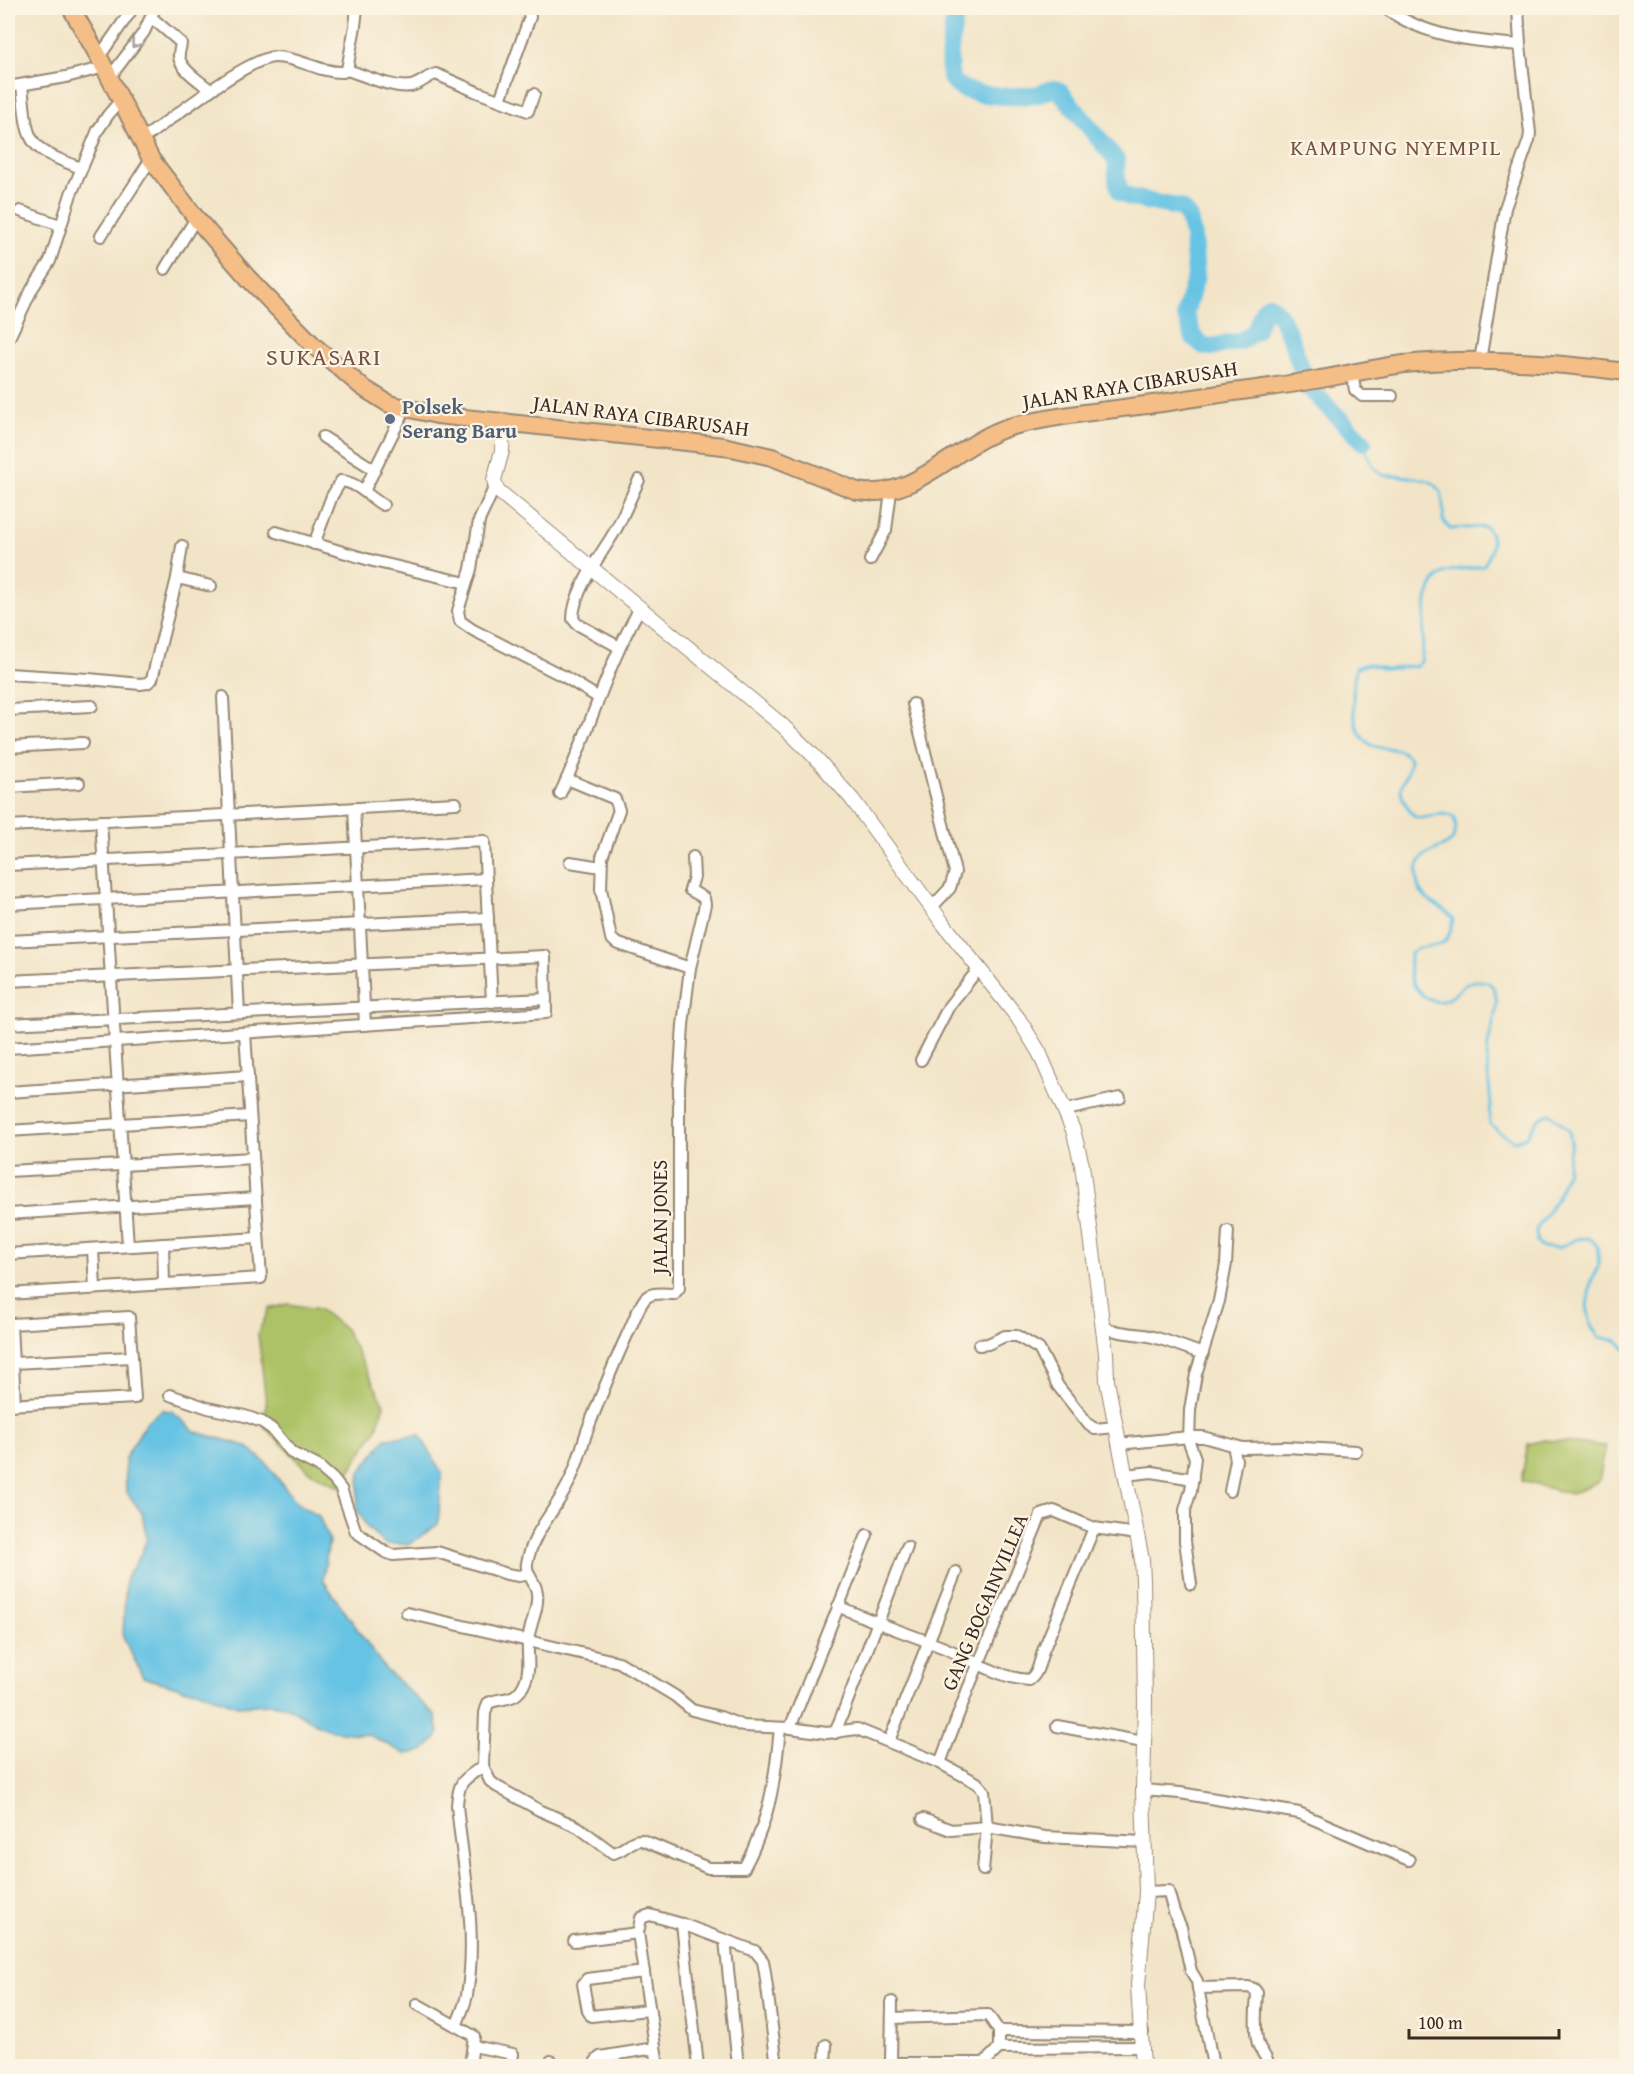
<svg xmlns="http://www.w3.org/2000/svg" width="1634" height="2074" font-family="'Gentium Book Plus',serif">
<rect width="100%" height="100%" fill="#fcf5e5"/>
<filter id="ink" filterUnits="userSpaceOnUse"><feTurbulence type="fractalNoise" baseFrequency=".0167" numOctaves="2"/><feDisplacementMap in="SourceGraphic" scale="12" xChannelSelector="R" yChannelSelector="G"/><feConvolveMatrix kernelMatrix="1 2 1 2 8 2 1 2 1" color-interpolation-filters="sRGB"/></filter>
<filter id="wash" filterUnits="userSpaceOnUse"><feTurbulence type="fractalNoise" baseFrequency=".008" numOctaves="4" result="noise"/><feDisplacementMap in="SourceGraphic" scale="24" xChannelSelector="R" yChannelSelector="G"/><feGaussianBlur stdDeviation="1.35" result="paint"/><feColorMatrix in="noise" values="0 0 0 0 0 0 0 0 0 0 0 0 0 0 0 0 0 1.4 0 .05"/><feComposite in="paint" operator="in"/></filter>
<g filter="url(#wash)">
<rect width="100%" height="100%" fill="#f2e4c7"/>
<!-- green -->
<g fill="#adc266" stroke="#747642" stroke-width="1.5">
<polygon points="288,1304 319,1309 345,1329 384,1404 377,1428 340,1487 310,1472 265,1427 266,1403 258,1333 269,1309"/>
<polygon points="1544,1440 1606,1446 1599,1481 1571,1494 1521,1481 1528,1444"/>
</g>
<!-- water -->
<g fill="#66c3e4" stroke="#507681" stroke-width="1.5">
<polygon points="162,1410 171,1411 196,1432 246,1446 265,1462 296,1502 319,1516 329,1540 323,1580 385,1669 435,1715 439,1732 435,1740 423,1751 406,1754 369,1735 334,1731 318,1725 288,1707 272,1704 237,1706 197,1690 184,1689 143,1677 123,1637 126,1578 140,1556 147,1539 142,1513 126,1491 125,1458 147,1421"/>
<polygon points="420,1435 442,1473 438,1524 410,1544 385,1544 367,1527 357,1509 360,1472 386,1438"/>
</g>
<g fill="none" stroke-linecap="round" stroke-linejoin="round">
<!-- stream -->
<path stroke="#66c3e4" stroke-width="3" d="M1363,442C1367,453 1371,468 1381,474C1386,477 1394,476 1400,476C1435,480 1445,481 1443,520L1450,529L1485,527C1497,537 1492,555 1483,566C1472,568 1458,568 1446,572C1419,582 1426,638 1421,662L1417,666L1385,669L1368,664L1356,668C1352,687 1349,736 1372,745C1388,752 1396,744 1410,758C1410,784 1390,782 1410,811C1413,816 1416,818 1421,818C1438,817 1434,810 1454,817C1465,858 1419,839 1417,872C1417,878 1417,886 1420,891C1427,903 1444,908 1453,918C1448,961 1427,936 1410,954C1410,960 1409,967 1410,973C1411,987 1429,1007 1445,1000C1458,995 1464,979 1480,981C1485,981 1489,982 1492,986C1503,1001 1490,1029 1488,1045C1485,1064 1490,1086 1491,1105L1489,1111L1490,1124L1499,1132L1515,1141L1526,1137C1533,1127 1538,1115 1551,1114L1569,1130L1571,1142L1566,1174L1557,1198L1536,1230L1537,1242L1541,1247L1559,1248L1576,1239L1588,1238L1593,1241L1597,1246L1599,1265L1591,1281L1587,1307L1592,1328L1599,1337L1618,1341L1626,1350"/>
<!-- river -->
<path stroke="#66c3e4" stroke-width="18" d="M956,8C954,26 946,59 951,77C957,98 1018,97 1034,95C1045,94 1049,86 1060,91L1116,160L1117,181L1121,193L1132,198L1181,208L1189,218L1193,237L1196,276L1185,314L1194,338L1204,346L1211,347L1241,341L1255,331L1264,309L1269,305L1278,313L1288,332L1309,388L1363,442"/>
</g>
</g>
<g filter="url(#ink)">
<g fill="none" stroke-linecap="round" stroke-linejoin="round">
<!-- minor casing -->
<g stroke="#968772" stroke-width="14">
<g id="minor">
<path d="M1385,8C1425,37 1472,41 1520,45"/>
<path d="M151,17L181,43C181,48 178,52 179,57C181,70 201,82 210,90"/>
<polyline points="99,57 133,8"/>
<path d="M347,70C364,75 393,89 411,86C421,84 427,76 436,74L477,92L528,111L534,94"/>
<polyline points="110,77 144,32 155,8"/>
<path d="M22,85C28,142 24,147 81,168"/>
<polyline points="8,87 66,77 105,67"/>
<polyline points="500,100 530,17 527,8"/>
<path d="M141,140C166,123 249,57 275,57C299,57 320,73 343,72L347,70L355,26L357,8"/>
<polyline points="20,211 60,225"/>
<polyline points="101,236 151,159"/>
<polyline points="165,269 196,218"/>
<polyline points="8,340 32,289 50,261 71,194 98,130 108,115 121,100"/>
<polyline points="1480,361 1505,208 1529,140 1530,133 1520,45 1518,8"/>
<polyline points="1352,373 1355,390 1362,396 1392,396"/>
<polyline points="323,437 375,470"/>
<polyline points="495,486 479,521 471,569 458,611 460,621 473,630 565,677 599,698"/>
<polyline points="364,491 405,409"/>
<polyline points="276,532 373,561 466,583"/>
<path d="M314,544L332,496L341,481C357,482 369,497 383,505"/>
<polyline points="870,560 886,530 891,491"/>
<polyline points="177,578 211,586"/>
<path d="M619,647L577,624L573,619C573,591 601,555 615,531C624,515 631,496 639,480"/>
<polyline points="8,674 89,679 140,684 147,683 152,679 177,578 182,546"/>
<polyline points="223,697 239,1013"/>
<polyline points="913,704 955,872 950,888 932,907"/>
<polyline points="8,710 92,706"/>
<polyline points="8,747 83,743"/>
<polyline points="567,779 615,799 619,810 602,857 601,889 611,938 616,943 690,968"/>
<polyline points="8,787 79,783"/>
<path d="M560,794C589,733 606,667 640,608"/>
<polyline points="354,808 365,1025"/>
<polyline points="101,821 128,1246"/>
<polyline points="8,826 456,803"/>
<polyline points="570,862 601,867"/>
<polyline points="8,865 484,841 492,1002"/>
<polyline points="8,904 486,879"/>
<polyline points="8,941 488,918"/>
<polyline points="8,981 545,956 546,1013 8,1048"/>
<polyline points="8,1024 546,999"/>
<polyline points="921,1060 949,1006 980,967"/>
<polyline points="8,1092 248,1076"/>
<polyline points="1066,1110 1120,1098"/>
<polyline points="8,1131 250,1116"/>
<polyline points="8,1171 253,1158"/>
<polyline points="8,1214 256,1198"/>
<polyline points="163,1244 164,1284"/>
<polyline points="93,1249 95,1288"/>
<polyline points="8,1254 258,1238"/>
<polyline points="8,1260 9,1293"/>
<polyline points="8,1294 261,1278 245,1033"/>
<path d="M1103,1326C1117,1334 1133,1333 1149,1336C1167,1340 1185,1348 1203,1354"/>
<polyline points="979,1345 988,1344 1005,1336 1017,1336 1039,1349 1058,1386 1089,1425 1095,1429 1115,1427"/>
<polyline points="13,1363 132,1357"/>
<polyline points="170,1395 208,1408 245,1416 262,1422 272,1429 292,1453 318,1466 333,1479 341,1489 356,1532 385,1552 393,1555 437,1552 507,1574 519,1576 529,1574"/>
<polyline points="8,1405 135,1398 129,1317 11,1324 15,1405"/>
<polyline points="1118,1444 1189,1437 1203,1437 1243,1448 1286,1447 1356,1451"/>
<polyline points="1125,1475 1152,1472 1193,1479"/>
<polyline points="1230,1491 1236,1460 1233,1445"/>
<polyline points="1191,1584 1185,1541 1185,1510 1191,1490 1195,1458 1189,1442 1190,1410 1196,1374 1219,1301 1226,1264 1228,1231"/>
<path d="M838,1606C872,1622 907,1633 942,1647C970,1658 998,1678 1029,1680C1038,1674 1040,1661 1043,1651L1094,1528"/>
<polyline points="407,1613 619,1662 675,1696 692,1710 720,1717 743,1726 790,1728 827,1733 857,1729 940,1763 977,1783 984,1791 987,1827 983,1870"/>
<polyline points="1057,1726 1143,1742"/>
<polyline points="790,1728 867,1535"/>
<polyline points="835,1733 907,1547"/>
<polyline points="889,1741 956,1572"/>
<polyline points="940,1763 968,1689 1041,1515 1054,1511 1094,1528 1137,1534"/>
<path d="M483,1766L490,1781L496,1786L539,1810L578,1827L613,1853C625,1851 630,1839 642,1840L708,1868H744C770,1819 775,1781 780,1728"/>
<polyline points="1143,1790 1180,1793 1299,1813 1409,1860"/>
<polyline points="923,1819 951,1830 987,1827 1045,1837 1144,1842"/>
<path d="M1146,1892L1168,1891L1174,1912L1181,1927L1191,1971L1197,1981L1198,1988L1248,1987L1254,1989L1257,1993C1256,2009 1254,2028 1258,2044C1261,2052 1267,2057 1269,2066"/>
<polyline points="682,1924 698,2066"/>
<polyline points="725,1940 738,2066"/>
<polyline points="574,1941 638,1933"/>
<polyline points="644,1972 587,1979 583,1984 588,2011 591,2016 649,2010"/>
<polyline points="1198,1988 1213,2066"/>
<polyline points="417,2004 474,2036 470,2066"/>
<polyline points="892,2018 988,2015 999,2031 999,2048 984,2063 891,2063 892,2002"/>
<path d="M456,2026C460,2016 465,2005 467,1995C478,1930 463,1870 457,1805C459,1779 463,1781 483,1766L485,1713L488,1703C505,1696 516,1703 525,1682C531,1669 527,1656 528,1642C529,1625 539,1610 537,1593C536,1581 525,1575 527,1563C534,1528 558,1509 571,1478C578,1463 582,1446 587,1431C600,1398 613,1365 628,1333C633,1323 637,1310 644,1300C650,1291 664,1294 674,1294L679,1288V1087L683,1025L690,968L705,905L704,898L690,890L694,877L693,857"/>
<polyline points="999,2031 1143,2032"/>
<polyline points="473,2046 513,2054 511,2066"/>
<polyline points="999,2048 1142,2047"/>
<polyline points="550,2066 551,2061"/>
<polyline points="597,2066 596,2061 600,2057 655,2048"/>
<polyline points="658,2066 638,1933 641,1918 650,1915 682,1924 755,1951 763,1961 765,1972 777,2066"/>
<polyline points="825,2066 826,2045"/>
</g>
</g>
<!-- tertiary casing -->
<g stroke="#968772" stroke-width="16">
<polyline id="tertiary" points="503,423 502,451 494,480 497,490 783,726 816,758 852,799 942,922 1018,1018 1039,1052 1073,1130 1082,1165 1106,1353 1107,1381 1142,1560 1143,1580 1145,1703 1143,1790 1146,1892 1138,1985 1143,2066"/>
</g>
<!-- primary casing -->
<g stroke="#968772" stroke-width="20">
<path id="primary" d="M71,8L99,57L151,159L196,218L248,278L313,345L362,387L389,404L437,415L723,446L772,457L857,491C916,502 959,440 1013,426C1066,413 1122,409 1175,401C1222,393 1268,388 1315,380C1344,375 1374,368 1404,364C1478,357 1553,362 1626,372"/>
</g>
<!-- minor -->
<use href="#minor" stroke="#fff" stroke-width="10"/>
<!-- tertiary -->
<use href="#tertiary" stroke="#fff" stroke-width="14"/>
<!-- primary -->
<use href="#primary" stroke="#f6be87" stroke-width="16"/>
</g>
<!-- one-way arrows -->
<defs><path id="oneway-chevron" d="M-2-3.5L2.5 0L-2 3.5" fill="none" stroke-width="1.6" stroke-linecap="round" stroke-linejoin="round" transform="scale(1.5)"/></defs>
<use stroke="#a79f9a" href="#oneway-chevron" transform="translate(135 44) rotate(128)"/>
</g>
<!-- markers -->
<circle fill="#5c6f8a" stroke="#fcf5e5" stroke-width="2" cx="390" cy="419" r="6"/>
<g text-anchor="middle" stroke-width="4.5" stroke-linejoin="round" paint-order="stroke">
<!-- street labels -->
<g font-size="21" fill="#3b2a1e" stroke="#fcf5e5">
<text transform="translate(1130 385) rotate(-9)" y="7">JALAN RAYA CIBARUSAH</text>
<text transform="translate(641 416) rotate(7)" y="7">JALAN RAYA CIBARUSAH</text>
<text transform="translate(660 1217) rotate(-90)" y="7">JALAN JONES</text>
<text transform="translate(985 1602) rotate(-67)" y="7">GANG BOGAINVILLEA</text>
</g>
<!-- service labels -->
<g font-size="21" font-weight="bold" fill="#4e5e75" stroke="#fcf5e5" text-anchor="start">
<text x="402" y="414">Polsek<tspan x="402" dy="24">Serang Baru</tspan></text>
</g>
<!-- neighbourhood labels -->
<g font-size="22" letter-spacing="1.5" fill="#765340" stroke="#fcf5e5">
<text x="1396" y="155">KAMPUNG NYEMPIL</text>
</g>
<!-- quarter labels -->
<g font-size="24" letter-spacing="1.5" fill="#765340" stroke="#fcf5e5">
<text x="324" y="365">SUKASARI</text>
</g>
</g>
<!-- margin -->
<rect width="1634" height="2074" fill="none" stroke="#fcf5e5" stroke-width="30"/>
<!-- scale -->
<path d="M1409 2029v9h150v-9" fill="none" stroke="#3b2a1e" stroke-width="3"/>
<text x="1418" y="2029" font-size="18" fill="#3b2a1e" stroke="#fcf5e5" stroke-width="4.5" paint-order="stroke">100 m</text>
</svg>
